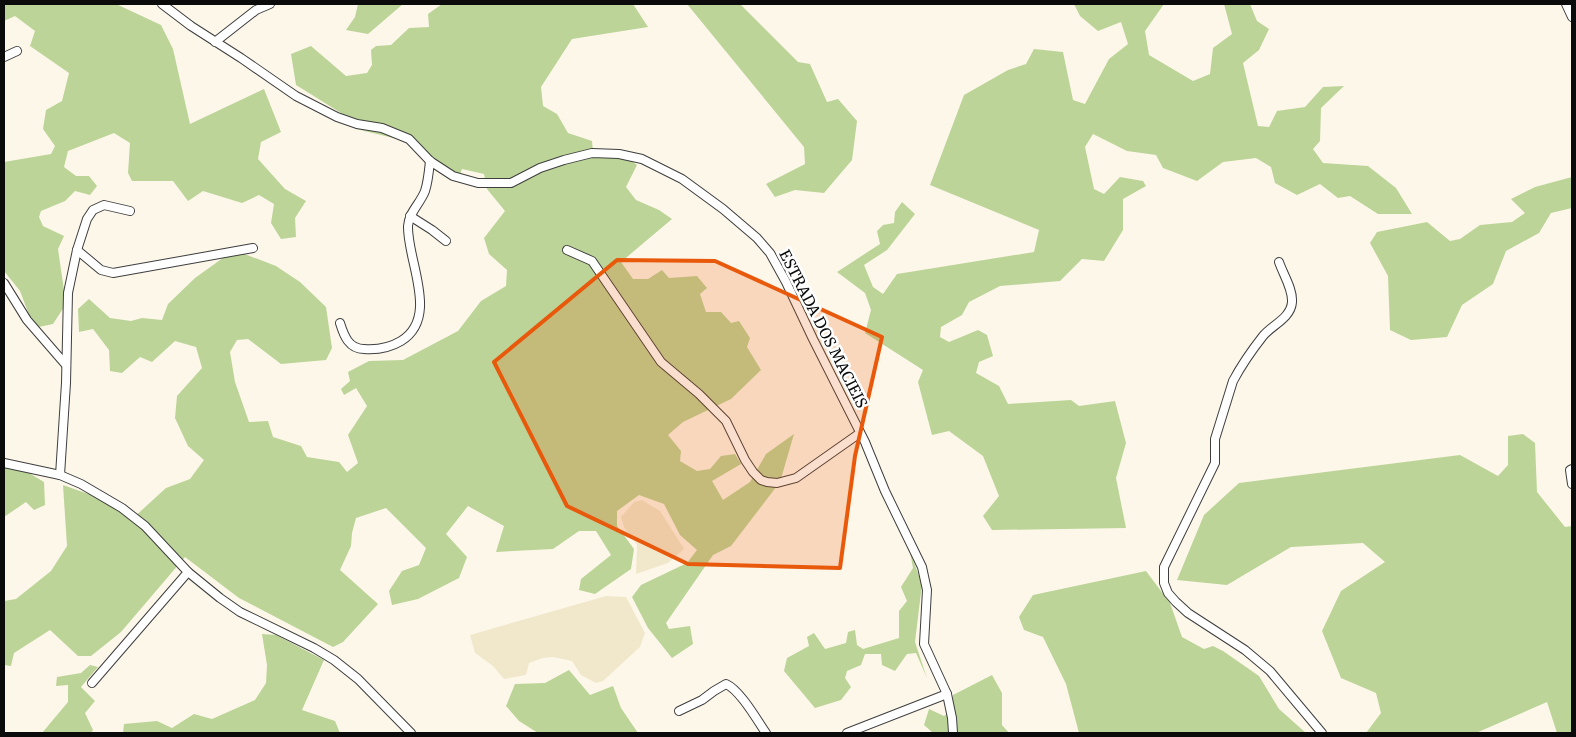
<svg xmlns="http://www.w3.org/2000/svg" width="1576" height="737" font-family="Merriweather,serif">
<rect width="100%" height="100%" fill="#fdf7ea"/>
<!-- farmland -->
<g fill="#f1e8cc">
<polygon points="642,500 660,511 684,549 668,563 636,574 637,545 624,527 621,517 634,502"/>
<polygon points="606,596 626,597 645,633 640,647 603,681 596,683 581,675 572,661 553,657 543,658 529,663 526,675 504,679 493,666 475,653 470,635"/>
</g>
<!-- forest -->
<g fill="#bcd497">
<polygon points="4,4 116,4 161,25 173,49 190,124 264,89 281,132 261,142 258,159 285,189 306,201 295,218 296,237 281,239 271,223 274,204 259,195 242,203 203,191 188,201 173,181 132,181 128,173 130,143 114,133 68,151 64,167 76,176 89,176 97,186 90,195 75,191 65,201 41,211 39,217 43,226 64,236 58,249 66,304 53,324 34,328 20,291 4,271 4,162 51,154 55,146 43,129 46,110 62,101 69,73 30,46 35,31 15,16 4,21"/>
<polygon points="358,4 403,4 368,34 346,30 355,17"/>
<polygon points="442,4 633,4 648,27 572,39 541,87 543,106 557,114 568,133 592,141 593,152 623,155 637,165 626,187 636,200 659,210 672,219 621,262 633,279 648,279 662,270 669,278 697,276 707,288 700,294 706,312 721,312 731,323 739,321 750,338 747,347 761,370 731,399 683,422 668,435 681,451 680,461 697,471 710,469 721,456 735,454 741,464 712,481 723,500 750,482 766,454 794,434 780,482 731,546 713,555 666,623 669,629 690,626 693,644 672,658 648,628 632,597 641,585 687,563 697,550 680,535 664,504 639,495 617,511 617,526 634,549 631,569 595,594 579,590 581,579 611,555 596,531 579,531 553,549 496,552 504,526 468,506 446,534 467,557 459,578 418,599 392,605 389,591 402,571 419,565 426,548 386,508 356,518 352,533 351,546 340,570 378,604 343,642 333,647 239,598 185,557 121,632 91,656 78,656 50,630 14,653 11,666 4,665 4,601 16,599 51,571 67,546 63,485 108,501 131,520 166,488 190,479 204,460 188,446 175,418 177,396 202,368 196,347 175,341 152,362 140,357 122,373 110,371 109,350 93,329 79,332 78,309 89,299 110,318 131,321 142,318 162,320 168,304 195,278 234,250 276,266 300,282 326,307 332,348 326,360 281,364 248,339 237,340 230,352 235,382 249,422 268,421 273,437 301,446 307,457 339,462 347,472 358,463 348,435 367,406 356,388 344,395 341,389 350,381 348,372 369,361 403,360 458,331 481,301 506,286 507,270 489,254 484,238 505,211 487,189 484,174 462,169 458,180 429,167 410,142 356,129 341,113 296,85 291,54 311,46 346,76 367,73 372,65 371,50 376,46 391,45 409,28 429,27 428,14"/>
<polygon points="687,4 740,4 798,62 810,64 827,102 838,99 857,121 852,160 824,193 795,190 775,197 766,184 805,164 804,147"/>
<polygon points="1074,4 1164,4 1145,31 1149,55 1193,81 1210,74 1213,48 1232,34 1224,4 1250,4 1257,21 1269,29 1259,50 1243,63 1258,126 1269,127 1277,111 1305,107 1323,87 1344,86 1321,108 1320,141 1313,149 1323,163 1368,166 1396,188 1412,214 1378,214 1350,196 1338,198 1320,184 1297,195 1275,183 1271,167 1256,158 1223,162 1197,181 1163,168 1156,155 1127,151 1093,134 1085,147 1094,189 1104,194 1120,177 1143,181 1146,186 1123,199 1123,230 1104,261 1082,259 1060,281 1000,286 969,302 962,315 941,327 940,337 949,342 978,330 987,335 993,356 979,362 976,373 999,386 1008,404 1071,400 1079,406 1115,401 1126,443 1116,478 1126,528 992,530 983,516 999,496 983,456 949,431 932,435 918,382 923,370 865,333 871,310 865,293 837,272 880,244 877,231 883,225 894,223 895,212 902,202 915,214 887,250 864,265 873,287 883,294 897,274 1034,252 1039,230 930,185 964,95 1008,70 1026,64 1034,49 1063,52 1073,100 1085,104 1109,59 1128,44 1121,22 1098,31 1080,16"/>
<polygon points="1572,177 1572,208 1551,213 1539,233 1506,251 1493,284 1462,305 1447,337 1411,340 1390,330 1388,276 1370,243 1377,232 1427,222 1450,241 1460,239 1480,225 1512,222 1525,213 1511,199 1535,187"/>
<polygon points="1523,434 1535,443 1537,492 1565,527 1572,526 1572,733 1557,733 1547,702 1476,733 1366,733 1381,713 1376,693 1341,678 1322,631 1341,591 1385,562 1363,543 1291,547 1227,585 1177,580 1204,515 1239,483 1460,455 1498,476 1508,465 1508,436"/>
<polygon points="4,462 14,464 44,482 45,505 34,510 26,502 4,517"/>
<polygon points="910,552 922,584 915,642 927,678 916,653 907,654 895,671 882,665 881,654 865,654 861,665 847,671 845,678 851,687 841,700 815,708 784,671 787,658 809,646 807,637 814,633 825,649 846,643 848,632 855,630 857,645 863,649 899,638 899,611 907,601 901,587 913,568"/>
<polygon points="1146,571 1170,603 1182,637 1204,649 1213,646 1223,651 1259,676 1279,709 1306,733 1079,733 1066,684 1043,637 1024,630 1019,617 1033,595"/>
<polygon points="262,634 276,635 324,660 302,710 335,721 340,733 123,733 124,724 157,721 172,728 194,714 212,719 255,700 266,683 267,665"/>
<polygon points="90,665 98,667 81,687 95,701 85,713 93,730 91,733 42,733 68,702 68,685 56,686 57,677 81,673"/>
<polygon points="569,670 590,695 613,686 621,708 638,733 538,733 519,721 506,706 515,684 545,683"/>
<polygon points="992,675 1002,693 1002,725 1009,733 933,733 924,725 929,709 944,716 950,711 953,695"/>
</g>
<g fill="none" stroke-linecap="round" stroke-linejoin="round">
<!-- minor casing -->
<g stroke="#3e3e3e" stroke-width="10">
<g id="minor">
<polyline points="162,4 191,26 241,58 296,96 337,117 357,124 382,128 409,139 430,161 453,176 478,183 511,183 540,168 564,160 592,153 619,154 642,159 682,179 723,209 757,238 770,253 786,282 813,339 865,442 885,491 922,567 927,590 924,644 947,694 952,718 953,733"/>
<polyline points="1566,4 1572,17"/>
<polyline points="215,42 256,10 270,4"/>
<polyline points="4,57 17,51"/>
<polyline points="410,216 432,230 446,241"/>
<polyline points="77,250 101,270 113,273 253,248"/>
<polyline points="567,250 592,261 661,362 699,394 726,421 745,460 753,472 761,480 767,482 777,483 796,478 860,433"/>
<path d="M1279,262C1283,274 1293,289 1292,302C1291,318 1272,325 1263,336C1252,350 1241,366 1233,381L1215,439V463L1164,567V583L1168,593L1176,602L1188,613L1245,650L1270,671L1322,733"/>
<polyline points="4,283 27,320 66,365"/>
<path d="M340,323C344,336 349,349 364,349C377,350 391,347 401,341C440,317 407,261 408,226C409,212 420,204 425,191C428,182 429,171 430,161"/>
<polyline points="4,463 60,475 81,484 122,508 145,526 188,572 220,598 240,612 314,648 334,660 358,679 411,733"/>
<polyline points="1572,469 1570,470 1572,484"/>
<polyline points="60,475 66,383 68,293 77,250 87,219 93,210 104,205 130,211"/>
<polyline points="92,683 188,572"/>
<path d="M679,711L702,700L714,691L726,684C740,690 757,720 766,733"/>
<polyline points="847,733 947,694"/>
</g>
</g>
<!-- minor -->
<use href="#minor" stroke="#fff" stroke-width="8"/>
</g>
<!-- marked area -->
<path fill="#e8590c" fill-opacity="0.2" stroke="#e8590c" stroke-width="4" stroke-linejoin="round" d="M617,260L715,261L882,337L855,456L840,568L688,564L567,506L494,362Z"/>
<g text-anchor="middle" stroke-width="5" stroke-linejoin="round" paint-order="stroke">
<!-- street labels -->
<g font-size="15" fill="#0b0b0b" stroke="#fff">
<text transform="translate(823 329) rotate(63)" y="5">ESTRADA DOS MACIEIS</text>
</g>
</g>
<!-- border -->
<rect width="1576" height="737" fill="none" stroke="#0b0b0b" stroke-width="10"/>
</svg>
